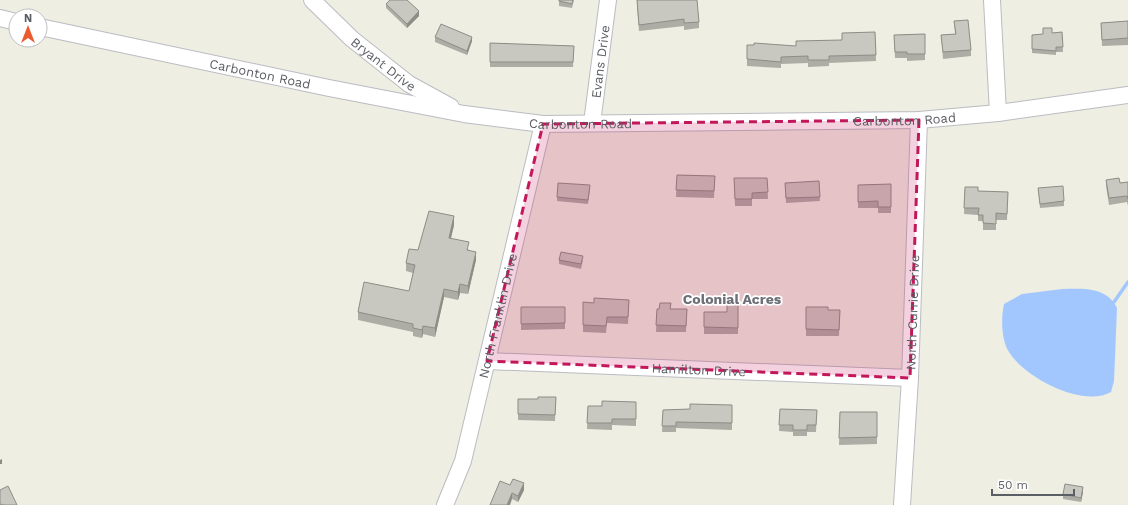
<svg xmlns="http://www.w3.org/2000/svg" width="1128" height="505" font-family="'Work Sans',sans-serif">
<rect width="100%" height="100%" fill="#eeeee3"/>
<!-- water -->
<path fill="#a2c7ff" d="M1062,289C1082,289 1106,286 1117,308L1114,381L1111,392C1083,408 1025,378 1009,352C1001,340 1001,317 1004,304L1022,294Z"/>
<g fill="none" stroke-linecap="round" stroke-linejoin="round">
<!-- stream -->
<polyline stroke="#a2c7ff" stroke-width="3.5" points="1110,304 1114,302 1128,282"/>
<!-- minor casing -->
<g stroke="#bbbcc2" stroke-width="18">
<g id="minor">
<path id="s1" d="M312,0L352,39L409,84L451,107"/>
<polyline points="992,0 998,113"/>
<polyline points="0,18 16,22"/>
<path id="s2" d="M40,27L329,88L464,114L543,124L919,120L998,113L1128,95"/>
<path id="s3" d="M592,123L608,0"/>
<path id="s4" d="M487,361L910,378"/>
<path id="s5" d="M445,505L463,461L543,124"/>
<path id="s6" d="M902,505L910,378L919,120"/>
</g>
</g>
<!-- minor -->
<use href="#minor" stroke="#fff" stroke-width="16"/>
</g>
<!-- wall -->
<g fill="#adaca5">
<polygon points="559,0 574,0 572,8 559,6"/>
<polygon points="637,0 699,22 699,28 684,30 684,26 639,31 637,6"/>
<polygon points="386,4 419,16 407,28 386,8"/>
<polygon points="954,21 971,50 971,56 943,59 941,35 955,34"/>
<polygon points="1128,21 1128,45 1102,46 1101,23"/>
<polygon points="875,32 876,61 829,63 829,66 808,67 808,63 781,64 781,68 747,66 747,59 796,46 842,40"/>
<polygon points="1062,32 1063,52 1056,52 1056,55 1032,53 1032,35"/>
<polygon points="925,34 925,60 907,61 907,58 895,58 894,35"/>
<polygon points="435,37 472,41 467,55 435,42"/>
<polygon points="490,43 574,46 573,67 490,67"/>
<polygon points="677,175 715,176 714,198 676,197"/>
<polygon points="734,178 767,178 768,199 752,199 752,206 735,206"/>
<polygon points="1106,180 1120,183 1128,182 1128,206 1127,202 1109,205 1106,186"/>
<polygon points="819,181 820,201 786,203 785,183"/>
<polygon points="891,184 891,213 878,213 878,208 858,208 858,185"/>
<polygon points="965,187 978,191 1008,192 1007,220 996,220 996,230 983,230 983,221 978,221 978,215 964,214"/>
<polygon points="1038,188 1064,201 1064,206 1040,208"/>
<polygon points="590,189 588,204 557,201 557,197"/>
<polygon points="454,225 451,238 469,250 476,260 468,294 460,293 458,300 444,297 435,337 423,334 422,338 413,336 413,332 358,320 358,312 409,291 413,273 406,271 406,263 418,250"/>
<polygon points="559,260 583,260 581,269 559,264"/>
<polygon points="629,300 628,324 607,323 606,333 583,332 583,302 594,303"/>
<polygon points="738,305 738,334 704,334 704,312 727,312"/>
<polygon points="521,307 565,307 565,329 521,330"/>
<polygon points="806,307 828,310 840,310 839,336 806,336"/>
<polygon points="657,309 687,309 686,332 656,332"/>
<polygon points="556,397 555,421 518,420 518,399 538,399"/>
<polygon points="636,402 636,426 612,425 612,430 587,429 588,406 602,406"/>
<polygon points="732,405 732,430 676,428 676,432 662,432 663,410 690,409"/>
<polygon points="780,409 817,410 816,432 807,432 807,436 793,436 793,432 779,431"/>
<polygon points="840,412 877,412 877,444 839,445"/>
<polygon points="510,485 524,490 518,502 512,499"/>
<polygon points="1083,492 1081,502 1063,499 1063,494"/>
</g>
<!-- shaded-wall -->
<g fill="#8d8c86">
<polygon points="419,11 419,16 407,28 407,24"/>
<polygon points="472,37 472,41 467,55 467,51"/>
<polygon points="454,216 454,225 449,246 449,238"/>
<polygon points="476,252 476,260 468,294 468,286"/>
<polygon points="460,284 460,293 458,300 458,292"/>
<polygon points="444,289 444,297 435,337 435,328"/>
<polygon points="423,326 423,334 422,338 422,330"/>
<polygon points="2,459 2,464 0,464 0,460"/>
<polygon points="524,483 524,490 518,502 518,496"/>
<polygon points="1083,487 1083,492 1081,502 1081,498"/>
<polygon points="512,493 512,499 510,505 507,505"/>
</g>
<!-- building -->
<g fill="#c9c8c0" stroke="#8d8c86">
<polygon points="390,0 407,0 419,11 407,24 386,4"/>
<polygon points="559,0 573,0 572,4 559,1"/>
<polygon points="637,0 697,0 699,22 684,23 684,19 639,25"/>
<polygon points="968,20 971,50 943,52 941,35 956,34 954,21"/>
<polygon points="1128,21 1128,38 1102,40 1101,23"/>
<polygon points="441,24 472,37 467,51 435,37"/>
<polygon points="1043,28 1052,28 1052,33 1062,32 1063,47 1056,47 1056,51 1032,49 1032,35 1043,34"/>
<polygon points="875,32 876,55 829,56 829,60 808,60 808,56 781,57 781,62 747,59 747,45 754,45 754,43 796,46 796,41 842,40 842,33"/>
<polygon points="925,34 925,54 907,54 907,52 895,52 894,35"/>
<polygon points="490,43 574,46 573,62 490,62"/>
<polygon points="677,175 715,176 714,191 676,190"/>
<polygon points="734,178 767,178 768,192 752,193 752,199 735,199"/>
<polygon points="1119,178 1120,183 1128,182 1128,199 1127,196 1109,198 1106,180"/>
<polygon points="819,181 820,197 786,198 785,183"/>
<polygon points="558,183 590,185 588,200 557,197"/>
<polygon points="891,184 891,207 878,207 878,201 858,202 858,185"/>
<polygon points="1063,186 1064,201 1040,204 1038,188"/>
<polygon points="965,187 978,187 978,191 1008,192 1007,214 996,213 996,224 983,223 983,215 978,215 979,208 964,208"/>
<polygon points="429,211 454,216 449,238 469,242 467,250 476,252 468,286 460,284 458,292 444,289 435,328 423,326 422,330 413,328 413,324 358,312 364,282 409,291 415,265 406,263 409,249 418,250"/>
<polygon points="561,252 583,256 581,264 559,260"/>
<polygon points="594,298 629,300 628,317 607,317 606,326 583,325 583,302 594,303"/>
<polygon points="660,303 671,303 670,309 687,309 686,326 656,325 657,309 659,309"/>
<polygon points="727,304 738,305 738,328 704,327 704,312 727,312"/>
<polygon points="521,307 565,307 565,323 521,324"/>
<polygon points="806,307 828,307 828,310 840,310 839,330 806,329"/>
<polygon points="538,397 556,397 555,415 518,414 518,399 538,399"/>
<polygon points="602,401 636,402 636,419 612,419 612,423 587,423 588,406 602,406"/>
<polygon points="690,404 732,405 732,423 676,422 676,426 662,426 663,410 690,409"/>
<polygon points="780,409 817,410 816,425 807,425 807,430 793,430 793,425 779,425"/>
<polygon points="840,412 877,412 877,437 839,438"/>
<polygon points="513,479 524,483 518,496 512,493 507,505 490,505 500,481 510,485"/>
<polygon points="1065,484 1083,487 1081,498 1063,494"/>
<polygon points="8,486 17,505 3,505 2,504 0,505 0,490"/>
</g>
<!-- marked area -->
<path fill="#c2185b" fill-opacity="0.2" stroke="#c2185b" stroke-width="3" stroke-dasharray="8 5" stroke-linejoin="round" d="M919,120L910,378L487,361L543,124Z"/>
<g text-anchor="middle" stroke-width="3.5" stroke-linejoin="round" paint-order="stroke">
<!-- street labels -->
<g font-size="13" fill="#5b5e64" stroke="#fff">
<text dy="5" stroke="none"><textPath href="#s3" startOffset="62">Evans Drive</textPath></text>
<text dy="5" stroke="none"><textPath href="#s1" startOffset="96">Bryant Drive</textPath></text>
<text dy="5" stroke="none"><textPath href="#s2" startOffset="225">Carbonton Road</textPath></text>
<text dy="5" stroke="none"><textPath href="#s2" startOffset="874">Carbonton Road</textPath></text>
<text dy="5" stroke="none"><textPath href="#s2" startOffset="550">Carbonton Road</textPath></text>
<text dy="5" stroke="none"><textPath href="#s6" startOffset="193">North Currie Drive</textPath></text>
<text dy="5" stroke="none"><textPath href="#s5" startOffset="197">North Franklin Drive</textPath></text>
<text dy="5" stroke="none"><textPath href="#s4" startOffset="212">Hamilton Drive</textPath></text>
</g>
<!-- neighbourhood labels -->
<g font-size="14" font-weight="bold" fill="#6c7076" stroke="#fff">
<text x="732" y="304">Colonial Acres</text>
</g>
</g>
<!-- north arrow -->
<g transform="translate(28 28)"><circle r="19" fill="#ffffff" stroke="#bdbfc1"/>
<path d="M0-3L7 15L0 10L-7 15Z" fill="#ea5b2e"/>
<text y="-6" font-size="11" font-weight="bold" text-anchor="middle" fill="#5b5e64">N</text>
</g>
<!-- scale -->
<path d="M992 489v6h82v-6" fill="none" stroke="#5b5e64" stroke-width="2"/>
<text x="998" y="489" font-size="12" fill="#5b5e64" stroke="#ffffff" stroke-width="3" paint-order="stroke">50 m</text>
</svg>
